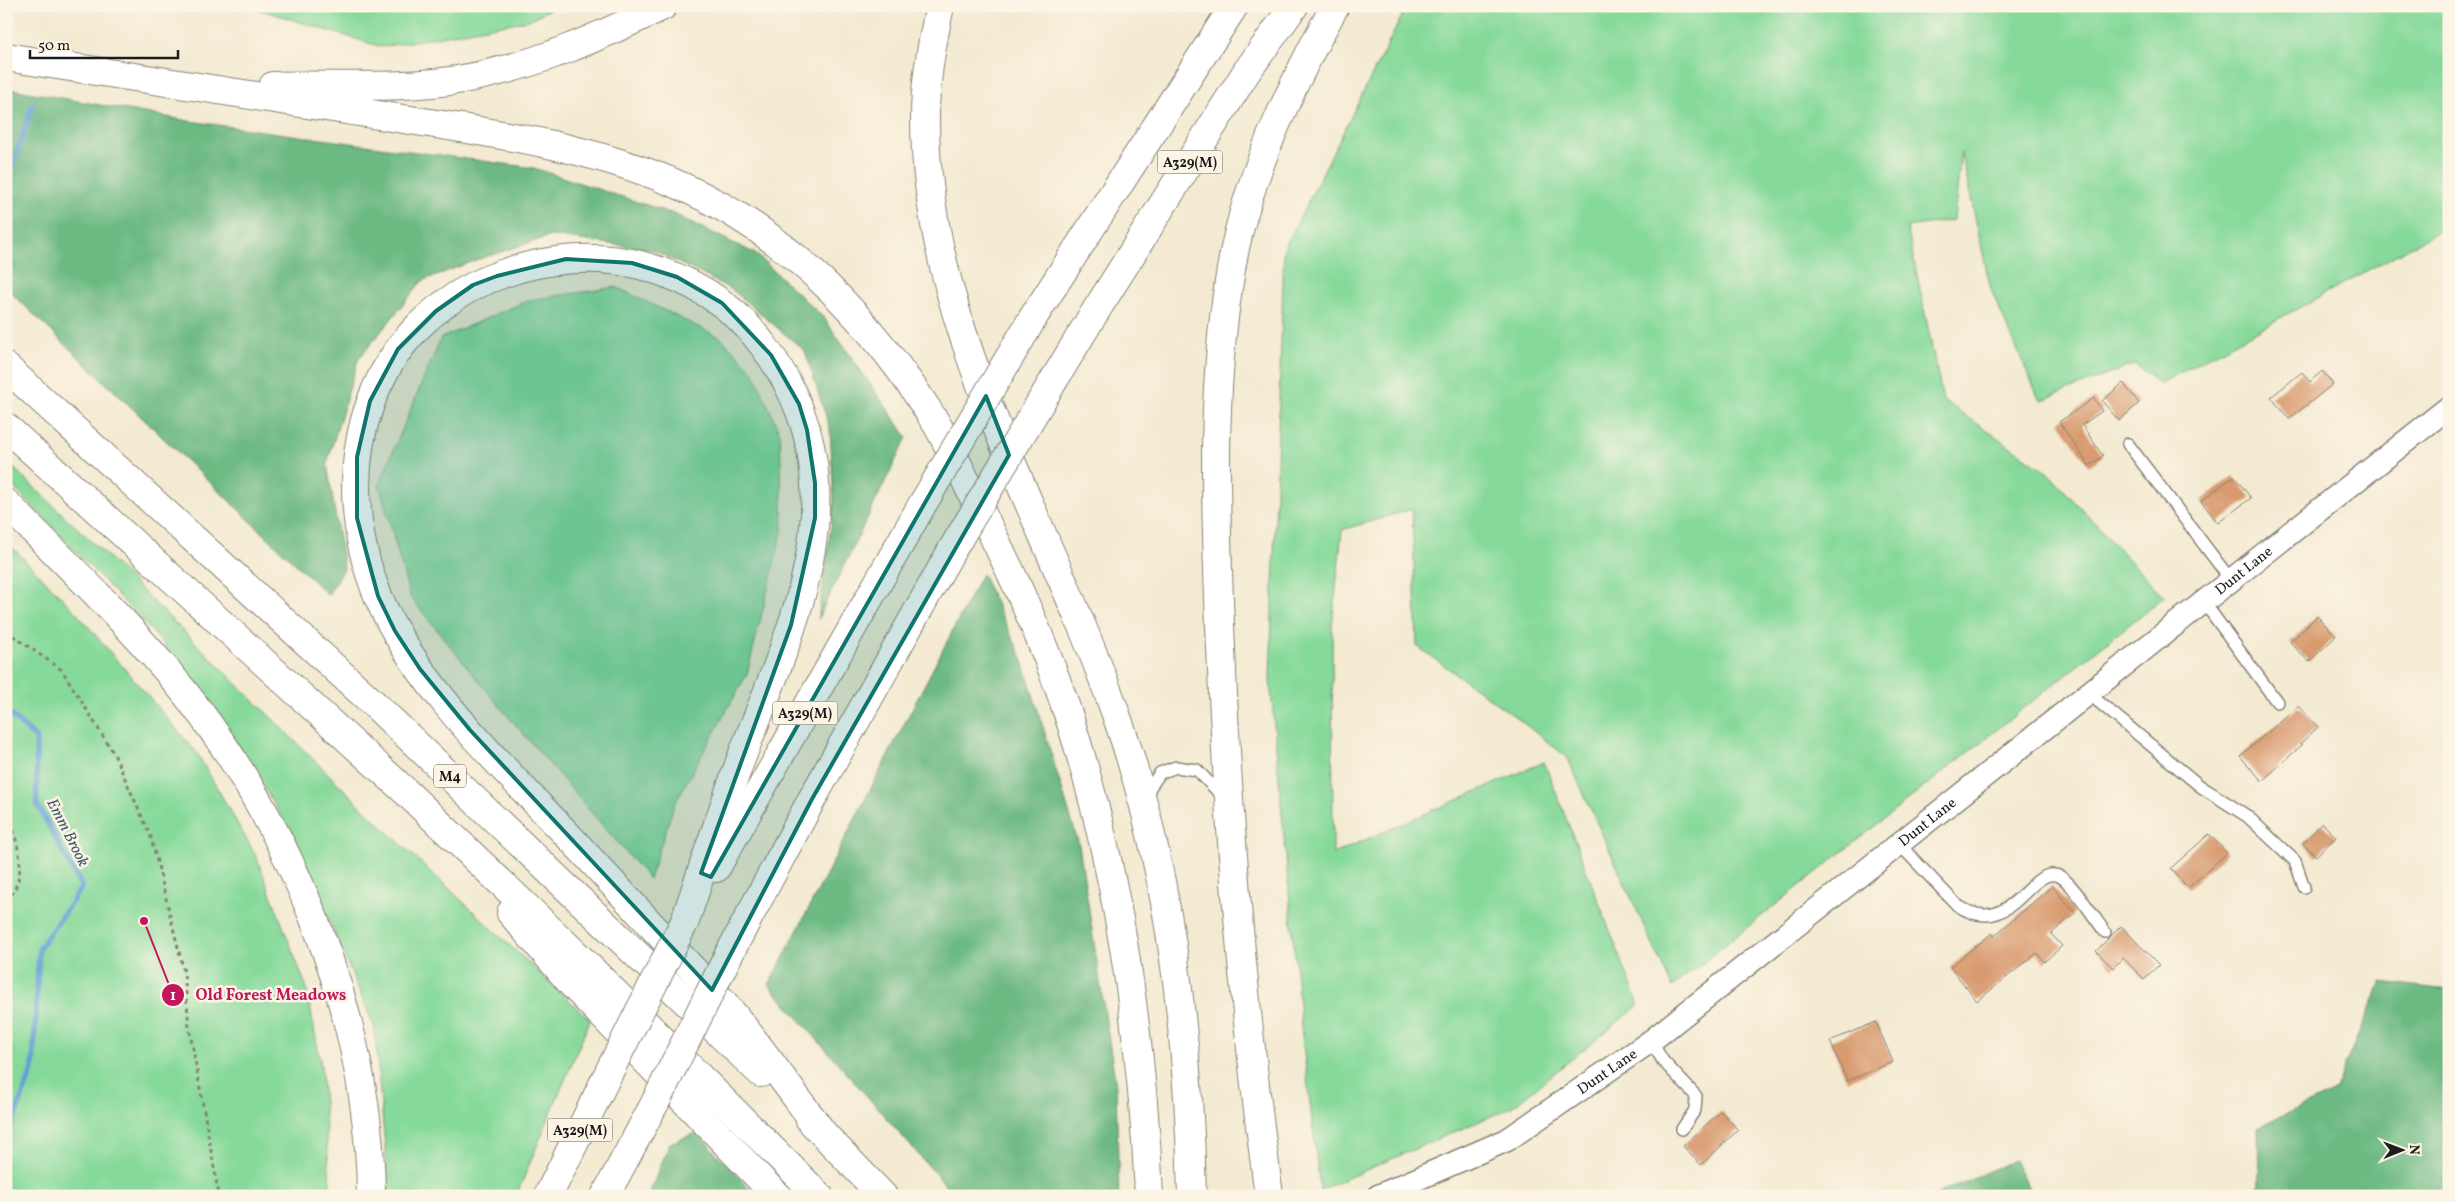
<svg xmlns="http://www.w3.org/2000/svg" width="2455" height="1202" font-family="Vollkorn,serif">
<rect width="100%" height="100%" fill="#fcf5e5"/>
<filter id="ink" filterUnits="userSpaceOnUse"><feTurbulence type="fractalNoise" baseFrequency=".02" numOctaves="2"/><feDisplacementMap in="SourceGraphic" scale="10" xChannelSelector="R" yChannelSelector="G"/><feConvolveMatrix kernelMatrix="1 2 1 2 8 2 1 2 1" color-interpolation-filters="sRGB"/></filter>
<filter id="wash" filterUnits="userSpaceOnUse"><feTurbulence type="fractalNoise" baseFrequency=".0096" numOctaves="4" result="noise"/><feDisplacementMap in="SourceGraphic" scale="20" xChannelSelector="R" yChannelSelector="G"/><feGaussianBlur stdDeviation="1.12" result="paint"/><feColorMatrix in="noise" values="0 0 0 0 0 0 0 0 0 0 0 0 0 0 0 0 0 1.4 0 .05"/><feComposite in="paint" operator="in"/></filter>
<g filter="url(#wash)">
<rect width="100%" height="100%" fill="#f3ead1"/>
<!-- green -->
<g fill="#85d99a" stroke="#507a5b">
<polygon points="248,6 556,6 529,20 382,47"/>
<polygon points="1407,6 2449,6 2449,226 2159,384 2135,364 2040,401 1991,290 1961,153 1954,220 1907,227 1943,400 2047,472 2164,597 1672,987 1567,757 1517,718 1417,646 1412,509 1342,530 1332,626 1333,854 1544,762 1639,1005 1512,1107 1320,1190 1301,1026 1270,679 1284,249"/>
<polygon points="616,287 721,338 753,371 780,433 783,528 747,674 675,803 649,879 501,708 410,597 379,484 441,338 529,300"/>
<polygon points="6,461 106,555 373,818 590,1020 516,1196 388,1196 388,1179 374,1026 293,835 212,703 153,632 6,479"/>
<polygon points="6,541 73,609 197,753 256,856 306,986 321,1065 331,1196 6,1196"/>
</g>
<!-- forest -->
<g fill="#6cb982" stroke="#446a4f">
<polygon points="6,88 189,121 534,168 674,214 756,254 824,318 907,437 818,619 834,504 830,429 805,351 731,289 653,250 551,236 476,260 422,281 358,360 327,463 344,569 328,595 6,288"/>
<polygon points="982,574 1022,658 1079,845 1116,1086 1119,1196 955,1196 769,985"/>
<polygon points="2381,982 2449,990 2449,1196 2259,1196 2258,1127 2334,1091"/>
<polygon points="697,1133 757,1196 648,1196 670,1143"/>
<polygon points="2014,1160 2033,1196 1933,1196"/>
</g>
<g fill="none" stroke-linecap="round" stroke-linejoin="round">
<!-- stream -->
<g stroke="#659fd5" stroke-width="5.5">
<polyline points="6,187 33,103"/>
<polyline points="6,711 36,738 37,804 82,887 39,949 33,1068 6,1140"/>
</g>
</g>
<g id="blocks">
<!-- building -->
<g fill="#d89a6e">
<polygon points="2322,371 2333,384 2289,419 2271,397 2302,372 2310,382"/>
<polygon points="2123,383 2139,403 2119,421 2102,401"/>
<polygon points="2094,398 2102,411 2082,425 2103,456 2089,466 2059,422"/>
<polygon points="2234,476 2251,498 2218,523 2201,501"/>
<polygon points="2317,616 2336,636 2309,662 2290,642"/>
<polygon points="2299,706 2318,727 2300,744 2302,745 2262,781 2240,756"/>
<polygon points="2322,823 2336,837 2316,856 2303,843"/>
<polygon points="2209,834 2227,853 2188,888 2171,868"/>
<polygon points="2052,886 2075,913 2051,934 2062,946 2044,962 2037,953 1977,1001 1950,967 1992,933 1994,936"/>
<polygon points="2121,926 2159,965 2144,979 2123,958 2113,968 2096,951"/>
<polygon points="1876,1022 1893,1062 1847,1081 1830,1041"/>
<polygon points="1721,1111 1738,1130 1701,1165 1683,1146"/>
</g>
</g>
</g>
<g filter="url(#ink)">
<use href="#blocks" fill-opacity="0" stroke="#888376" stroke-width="1"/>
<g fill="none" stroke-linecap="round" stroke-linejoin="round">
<!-- service casing -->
<g stroke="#888376" stroke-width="14">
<g id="service">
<polyline points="2128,444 2230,579"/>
<polyline points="2203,601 2277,702"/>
<polyline points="2088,693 2200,786 2247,816 2295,861 2304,887"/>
<polyline points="1144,796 1160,773 1176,767 1197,770 1225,799"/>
<path d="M1899,844L1957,905C2013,943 2030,860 2061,877C2072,883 2096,920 2105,932"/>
<polyline points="1651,1041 1663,1061 1696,1096 1695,1110 1682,1129"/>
</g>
</g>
<!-- minor casing -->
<g stroke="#888376" stroke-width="25">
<g id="minor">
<path id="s1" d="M1378,1196L1507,1140L1651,1041L2449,407"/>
</g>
</g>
<!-- motorway casing -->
<g stroke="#888376" stroke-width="30">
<g id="motorway">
<path d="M940,6C932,42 925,80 925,117C924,327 1051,526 1118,720C1170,869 1189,1039 1192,1196"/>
<path d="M6,57C126,76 245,94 365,113C472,130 581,142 681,186C790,234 874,323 936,423C950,447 962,473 974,498C1011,569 1045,643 1070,720C1119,874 1142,1034 1149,1196"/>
<path d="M273,86C336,84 400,90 463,79C533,67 599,37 663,6"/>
<polyline points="1034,316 1234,6"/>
<polyline points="1090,320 1247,71 1294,6"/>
<polyline points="6,367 373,703 761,1073"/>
<polyline points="6,427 405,791 583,961 819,1196"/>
<path d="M6,503C62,559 118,613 169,673C286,813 370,1011 371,1196"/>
<polyline points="716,868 922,505"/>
<polyline points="511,913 571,983 777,1196"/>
<path d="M685,921C704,864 723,807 744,751C777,666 820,576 815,483C812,431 794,386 763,345C733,304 689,278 640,265C595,254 546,258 502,274C366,322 326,470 378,596C416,687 510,774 577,845C611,882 645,918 679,955C697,974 716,993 733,1014C764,1052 793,1094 823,1133"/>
<polyline points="729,954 812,799 953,548"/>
<polyline points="810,1120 883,1196"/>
<polyline points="548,1196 613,1064"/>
<polyline points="605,1196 656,1101"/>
<path d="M1269,1196C1243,1006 1227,816 1220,625C1215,498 1210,372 1235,248C1252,167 1295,78 1335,6"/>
</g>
</g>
<!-- path -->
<g stroke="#888376" stroke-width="3" stroke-dasharray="4 4" stroke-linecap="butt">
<polyline points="6,631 62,670 114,754 151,837 184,972 189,1026 219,1196"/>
<path d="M6,807C15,837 32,875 6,901"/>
</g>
<!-- service -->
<use href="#service" stroke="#fff" stroke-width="11"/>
<!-- minor -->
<use href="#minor" stroke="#fff" stroke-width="22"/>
<!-- motorway -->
<use href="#motorway" stroke="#fff" stroke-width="28"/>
<!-- motorway-bridge casing -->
<g stroke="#888376" stroke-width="30" stroke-linecap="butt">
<g id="motorway-bridge">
<polyline points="922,505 1034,316"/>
<polyline points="953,548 1090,320"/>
<polyline points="613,1064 685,921"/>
<polyline points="656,1101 729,954"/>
</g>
</g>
<!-- motorway-bridge -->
<use href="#motorway-bridge" stroke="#fff" stroke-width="28"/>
</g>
</g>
<!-- marked area -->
<path fill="#0f766e" fill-opacity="0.2" stroke="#0f766e" stroke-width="4" stroke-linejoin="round" d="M566,259L632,263L677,277L722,303L771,355L799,404L807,430L815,483V518L791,625L701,873L711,877L986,396L1009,455L812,799L712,990L470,730L420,669L395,631L378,596L357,518V457L370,401L398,349L436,311L473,285L497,276Z"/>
<g text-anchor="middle" stroke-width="5" stroke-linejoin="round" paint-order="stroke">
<!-- shield labels -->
<g fill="#fcf5e5" stroke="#5f5d58" stroke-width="1">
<rect x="1157.5" y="150.5" width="65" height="23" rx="4"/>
<rect x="772.5" y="701.5" width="65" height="23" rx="4"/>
<rect x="434" y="764.5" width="32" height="23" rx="4"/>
<rect x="547.5" y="1118.5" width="65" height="23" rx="4"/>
</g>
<g font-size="14" font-weight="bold" fill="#1c1c1c">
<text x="1190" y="167">A329(M)</text>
<text x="805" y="718">A329(M)</text>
<text x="450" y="781">M4</text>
<text x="580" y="1135">A329(M)</text>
</g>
<!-- street labels -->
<g font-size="15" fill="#1c1c1c" stroke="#fcf5e5">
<text dy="5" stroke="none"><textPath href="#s1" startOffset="1072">Dunt Lane</textPath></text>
<text dy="5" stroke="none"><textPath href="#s1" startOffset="668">Dunt Lane</textPath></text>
<text dy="5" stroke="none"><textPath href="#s1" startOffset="262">Dunt Lane</textPath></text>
</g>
<!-- water labels -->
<g font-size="16" font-style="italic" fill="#3d576f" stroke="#fcf5e5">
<text transform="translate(69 832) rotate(63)" y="6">Emm Brook</text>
</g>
</g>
<!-- callouts -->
<path fill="none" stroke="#c2185b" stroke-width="2" d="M144 921L173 995"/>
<g fill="#c2185b" stroke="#fcf5e5" stroke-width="2">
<circle cx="144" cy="921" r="5"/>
<circle cx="173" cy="995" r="12"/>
</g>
<g font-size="15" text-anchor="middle" font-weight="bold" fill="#fff">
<text x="173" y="1000">1</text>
</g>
<g font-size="16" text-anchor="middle" font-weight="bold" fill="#c2185b" stroke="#fcf5e5" stroke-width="5" stroke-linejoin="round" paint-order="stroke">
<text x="271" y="1000">Old Forest Meadows</text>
</g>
<!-- margin -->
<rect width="2455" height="1202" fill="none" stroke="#fcf5e5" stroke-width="25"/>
<!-- north arrow -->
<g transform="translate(2402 1150) rotate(89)" stroke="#fcf5e5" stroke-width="4" paint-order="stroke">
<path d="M0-4L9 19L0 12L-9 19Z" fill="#1c1c1c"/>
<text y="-8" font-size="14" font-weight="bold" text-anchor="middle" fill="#1c1c1c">N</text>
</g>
<!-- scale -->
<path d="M30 50v8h148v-8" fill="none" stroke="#1c1c1c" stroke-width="2.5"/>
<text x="38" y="50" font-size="15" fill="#1c1c1c" stroke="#fcf5e5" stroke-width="4" paint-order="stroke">50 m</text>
</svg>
